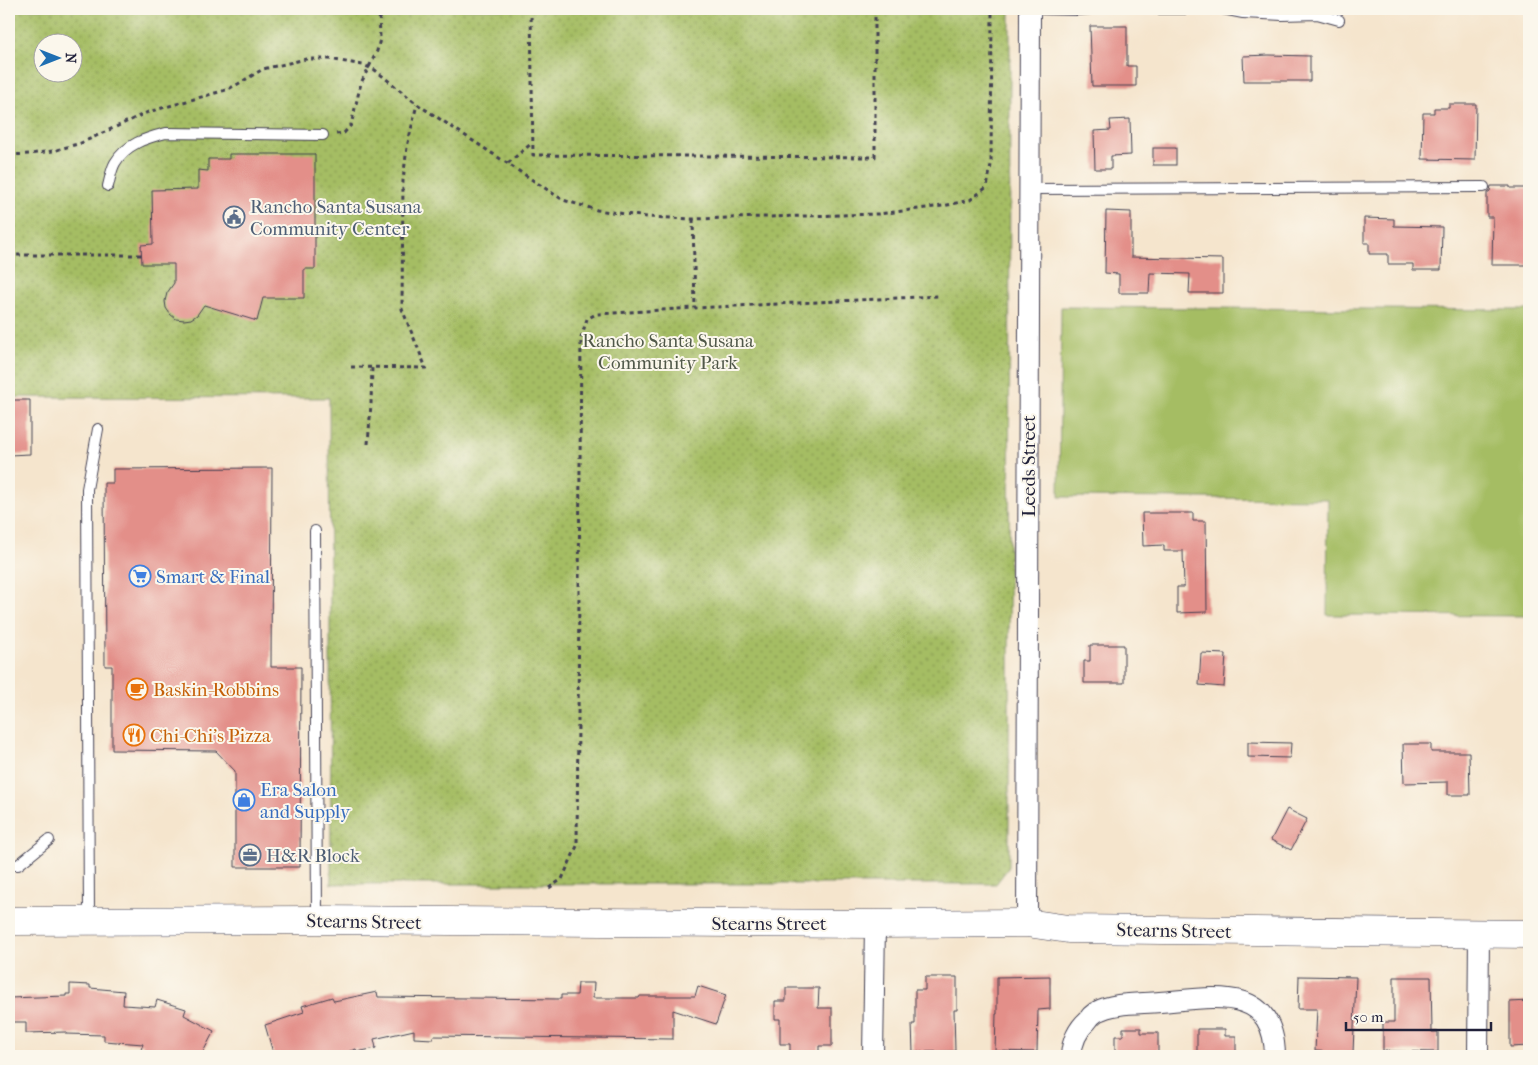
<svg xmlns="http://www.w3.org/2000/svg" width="1538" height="1065" font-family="'IM FELL French Canon',serif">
<defs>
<pattern id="park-dots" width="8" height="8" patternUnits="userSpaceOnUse" patternTransform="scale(1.25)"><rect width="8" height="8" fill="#a5bd63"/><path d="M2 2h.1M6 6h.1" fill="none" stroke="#869953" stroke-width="1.8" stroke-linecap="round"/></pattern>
</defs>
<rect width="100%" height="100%" fill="#fbf7ec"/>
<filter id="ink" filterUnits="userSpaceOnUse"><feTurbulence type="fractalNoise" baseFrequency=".02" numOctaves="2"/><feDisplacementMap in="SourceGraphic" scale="10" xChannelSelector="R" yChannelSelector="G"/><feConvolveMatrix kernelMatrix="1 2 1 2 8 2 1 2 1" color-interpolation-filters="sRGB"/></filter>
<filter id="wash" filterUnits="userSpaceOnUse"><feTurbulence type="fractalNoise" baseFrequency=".0096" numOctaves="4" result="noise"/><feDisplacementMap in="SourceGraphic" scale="20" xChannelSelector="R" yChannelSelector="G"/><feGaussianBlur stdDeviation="1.12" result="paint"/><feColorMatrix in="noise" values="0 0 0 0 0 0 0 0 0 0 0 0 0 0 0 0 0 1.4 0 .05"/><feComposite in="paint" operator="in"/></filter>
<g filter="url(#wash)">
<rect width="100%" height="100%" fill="#f5e5cd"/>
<!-- grass -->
<polygon fill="#a5bd63" stroke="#64704f" points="1061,307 1529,310 1529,616 1327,615 1328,499 1059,497"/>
<!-- park -->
<path fill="url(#park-dots)" stroke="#64704f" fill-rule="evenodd" d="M9,9H1010L1009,867L996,884H331L329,398L9,397ZM42,42H72V72H42Z"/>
<g id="blocks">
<!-- building -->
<g fill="#e38f89">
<polygon points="1090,26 1127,26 1127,66 1136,66 1136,86 1092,86"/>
<polygon points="1269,55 1310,56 1310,81 1244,81 1243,56"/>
<polygon points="1449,104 1476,104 1475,160 1422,159 1423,113 1434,113 1434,108 1449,108"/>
<polygon points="1130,119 1131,155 1111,156 1111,169 1095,169 1094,131 1111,130 1110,120"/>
<rect x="1153" y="148" width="23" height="17"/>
<polygon points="229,154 315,154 315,269 304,269 304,298 263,298 257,321 204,305 197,315 191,319 184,320 176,319 170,314 166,308 165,301 167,293 174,283 174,264 142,264 141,245 153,244 152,190 198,189 198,170 208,171 208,159 229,159"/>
<polygon points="1491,186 1510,186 1510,188 1529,188 1529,265 1492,265 1493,217 1487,217 1487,193 1490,191"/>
<polygon points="1106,211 1131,212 1131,257 1223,259 1223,293 1189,293 1190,274 1150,273 1149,293 1119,293 1119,274 1105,273"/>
<polygon points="1364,218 1394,219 1394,226 1442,227 1441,270 1413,270 1413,264 1388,264 1388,254 1369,254 1369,243 1364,243"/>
<polygon points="9,400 30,400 30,454 9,455"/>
<polygon points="272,468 271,667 301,667 300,867 235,867 235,771 216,751 112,750 112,666 105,666 104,483 113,483 113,469"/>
<polygon points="1142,513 1193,513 1193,521 1206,521 1207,612 1177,613 1177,587 1184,587 1183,551 1164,551 1164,545 1143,546"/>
<polygon points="1090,645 1124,645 1124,683 1084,683 1084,661 1090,661"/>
<polygon points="1201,653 1226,654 1224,687 1199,685"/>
<polygon points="1248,742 1291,743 1290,758 1248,757"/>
<polygon points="1403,744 1431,744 1431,752 1469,752 1470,795 1448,795 1448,782 1404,783"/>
<polygon points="1287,809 1307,819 1291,850 1271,840"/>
<polygon points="1050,976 1050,1009 1038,1010 1037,1052 995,1051 996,1014 997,1014 997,977"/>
<polygon points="1299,976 1356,977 1353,1053 1315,1051 1317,1009 1298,1009"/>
<polygon points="925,977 957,977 957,1010 954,1010 955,1051 913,1052 912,1024 915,1024 915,990 925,990"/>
<polygon points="1394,977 1431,977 1432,1032 1438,1032 1438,1052 1383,1051 1383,1022 1394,1022"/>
<polygon points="578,983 594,983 593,998 639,998 640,996 695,996 698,986 726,995 716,1024 673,1010 673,1039 433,1036 433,1039 414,1038 414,1030 374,1039 376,1048 357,1052 356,1049 335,1056 274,1056 265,1025 304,1012 302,1006 332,997 334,1001 377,992 378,997 561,999 561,995 577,995"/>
<polygon points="70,984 90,985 90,988 124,991 123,1005 155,1007 157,1000 186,1009 184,1015 214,1031 201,1056 154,1056 140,1052 143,1044 104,1041 104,1035 66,1034 66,1032 26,1033 26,1022 9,1022 9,998 66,996 66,994 70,994"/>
<polygon points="786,988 819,988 818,1008 832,1008 832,1046 819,1046 819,1056 790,1056 790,1044 780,1044 780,1019 775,1019 775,1001 786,1001"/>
<polygon points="1529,1001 1529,1046 1510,1047 1510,1002"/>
<polygon points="1123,1028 1141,1028 1141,1033 1158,1033 1158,1054 1152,1054 1152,1056 1115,1056 1115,1036 1123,1036"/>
<polygon points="1197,1029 1225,1029 1225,1036 1236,1036 1236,1056 1197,1056"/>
</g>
</g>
</g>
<g filter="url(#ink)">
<use href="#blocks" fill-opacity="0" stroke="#423f51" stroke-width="1"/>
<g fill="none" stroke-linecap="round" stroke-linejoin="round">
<!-- lane casing -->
<g stroke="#423f51" stroke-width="12">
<g id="lane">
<polyline points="1036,9 1078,10 1091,9"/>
<polyline points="1151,9 1198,9"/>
<polyline points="1223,9 1243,13 1282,15 1317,14 1339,20"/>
<path d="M108,186C110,179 111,170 115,163C126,144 146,138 166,133L323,135"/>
<polyline points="1029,189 1484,187"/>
<polyline points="315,531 317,919"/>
<polyline points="9,865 18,865 49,840"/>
<polyline points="89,919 87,489 98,429"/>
</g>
</g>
<!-- street casing -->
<g stroke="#423f51" stroke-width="22">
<g id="street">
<polyline points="1027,923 1030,9"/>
<polyline points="873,1056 875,924"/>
<path d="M1071,1056C1072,1041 1077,1030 1088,1020C1090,1017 1093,1014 1096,1012C1114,1002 1140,1004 1160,1002C1211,998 1274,983 1275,1056"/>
<polyline points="1478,1056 1479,934"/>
</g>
</g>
<!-- secondary casing -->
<g stroke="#423f51" stroke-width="29">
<polyline id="secondary" points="9,921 317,920 875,924 1027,923 1068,929 1529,934"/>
</g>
<!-- path -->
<g stroke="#423f51" stroke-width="3" stroke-dasharray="4 4" stroke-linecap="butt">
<polyline points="531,9 533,155 875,157 875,9"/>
<polyline points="336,134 344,133 351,125 361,83 377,51 380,39 379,9"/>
<polyline points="9,155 30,154 53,151 81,143 148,112 226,90 238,84 263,69 306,59 329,59 363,65 375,70 417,104 563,200 597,210 647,217 693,219 878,214 943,206 970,200 987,187 991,165 992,9"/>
<polyline points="508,163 532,143"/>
<polyline points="693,219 695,308"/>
<polyline points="9,255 141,255"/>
<polyline points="351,367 426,368 402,309 403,180 407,147 417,104"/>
<polyline points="368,444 371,404 372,367"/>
<polyline points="549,888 562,879 577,846 581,338 587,319 596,314 695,308 939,296"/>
</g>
<!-- lane -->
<use href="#lane" stroke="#fff" stroke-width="10"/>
<!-- street -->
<use href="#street" stroke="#fff" stroke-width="20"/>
<!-- secondary -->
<use href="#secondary" stroke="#fff" stroke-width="28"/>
</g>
</g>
<!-- icons -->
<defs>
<g id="civic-ring" transform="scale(1.125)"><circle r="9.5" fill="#fbf7ec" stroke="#5c6f8a" stroke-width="1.5"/><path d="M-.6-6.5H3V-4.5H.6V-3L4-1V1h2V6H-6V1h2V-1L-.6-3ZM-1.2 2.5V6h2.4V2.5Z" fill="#5c6f8a"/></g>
<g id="supermarket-ring" transform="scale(1.125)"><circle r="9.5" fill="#fbf7ec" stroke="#3f7fe0" stroke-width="1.5"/><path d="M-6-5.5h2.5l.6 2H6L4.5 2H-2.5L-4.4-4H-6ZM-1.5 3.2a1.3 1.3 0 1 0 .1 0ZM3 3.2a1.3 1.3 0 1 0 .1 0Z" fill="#3f7fe0"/></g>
<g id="cafe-ring" transform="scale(1.125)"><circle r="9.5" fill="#fbf7ec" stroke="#e8710a" stroke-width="1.5"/><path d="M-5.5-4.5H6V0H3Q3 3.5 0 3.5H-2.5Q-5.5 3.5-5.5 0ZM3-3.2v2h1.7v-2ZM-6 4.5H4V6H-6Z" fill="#e8710a"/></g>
<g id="restaurant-ring" transform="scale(1.125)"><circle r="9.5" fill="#fbf7ec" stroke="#e8710a" stroke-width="1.5"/><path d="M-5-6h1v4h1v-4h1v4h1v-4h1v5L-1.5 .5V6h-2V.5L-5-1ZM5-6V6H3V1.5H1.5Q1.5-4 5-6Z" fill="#e8710a"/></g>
<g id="shop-ring" transform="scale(1.125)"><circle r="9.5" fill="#fbf7ec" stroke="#3f7fe0" stroke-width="1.5"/><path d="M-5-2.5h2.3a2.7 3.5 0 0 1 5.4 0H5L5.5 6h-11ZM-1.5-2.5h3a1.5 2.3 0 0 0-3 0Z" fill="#3f7fe0"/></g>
<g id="office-ring" transform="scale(1.125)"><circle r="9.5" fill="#fbf7ec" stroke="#5c6f8a" stroke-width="1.5"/><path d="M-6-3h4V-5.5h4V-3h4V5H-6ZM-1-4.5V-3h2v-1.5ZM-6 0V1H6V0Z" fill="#5c6f8a"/></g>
</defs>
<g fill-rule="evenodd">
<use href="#civic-ring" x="234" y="217"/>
<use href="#supermarket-ring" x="140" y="576"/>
<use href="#cafe-ring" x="137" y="689"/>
<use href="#restaurant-ring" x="134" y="735"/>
<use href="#shop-ring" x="244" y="800"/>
<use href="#office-ring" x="250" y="855"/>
</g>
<g text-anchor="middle" stroke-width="4" stroke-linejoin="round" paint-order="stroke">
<!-- service labels -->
<g font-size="19" fill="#4e5e75" stroke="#fbf7ec" text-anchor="start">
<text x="250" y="213">Rancho Santa Susana<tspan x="250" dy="22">Community Center</tspan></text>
<text x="266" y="862">H&amp;R Block</text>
</g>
<!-- park labels -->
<g font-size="19" fill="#505849" stroke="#fbf7ec">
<text x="668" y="347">Rancho Santa Susana<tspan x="668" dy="22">Community Park</tspan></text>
</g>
<!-- street labels -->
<g font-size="19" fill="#22223b" stroke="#fbf7ec">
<text transform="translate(1028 466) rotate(-90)" y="7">Leeds Street</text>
<text transform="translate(364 921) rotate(1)" y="7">Stearns Street</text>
<text x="769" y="930">Stearns Street</text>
<text transform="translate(1174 930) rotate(1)" y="7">Stearns Street</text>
</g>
<!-- shop labels -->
<g font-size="19" fill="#366cbe" stroke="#fbf7ec" text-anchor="start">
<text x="156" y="583">Smart &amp; Final</text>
<text x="260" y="796">Era Salon<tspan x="260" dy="22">and Supply</tspan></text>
</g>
<!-- food labels -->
<g font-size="19" fill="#c56008" stroke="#fbf7ec" text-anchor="start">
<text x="153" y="696">Baskin-Robbins</text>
<text x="150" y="742">Chi-Chi's Pizza</text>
</g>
</g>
<!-- margin -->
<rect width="1538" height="1065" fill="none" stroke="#fbf7ec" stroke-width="30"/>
<!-- north arrow -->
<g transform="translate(58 58) rotate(90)"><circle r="24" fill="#fbf7ec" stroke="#a4a2a5"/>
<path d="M0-4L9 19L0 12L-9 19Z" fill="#1f6fb2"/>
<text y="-8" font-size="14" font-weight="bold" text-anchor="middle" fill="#22223b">N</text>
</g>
<!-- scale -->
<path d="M1346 1022v8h145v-8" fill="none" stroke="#22223b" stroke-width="2.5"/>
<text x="1353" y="1022" font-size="15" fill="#22223b" stroke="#fbf7ec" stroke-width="4" paint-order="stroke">50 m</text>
</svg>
